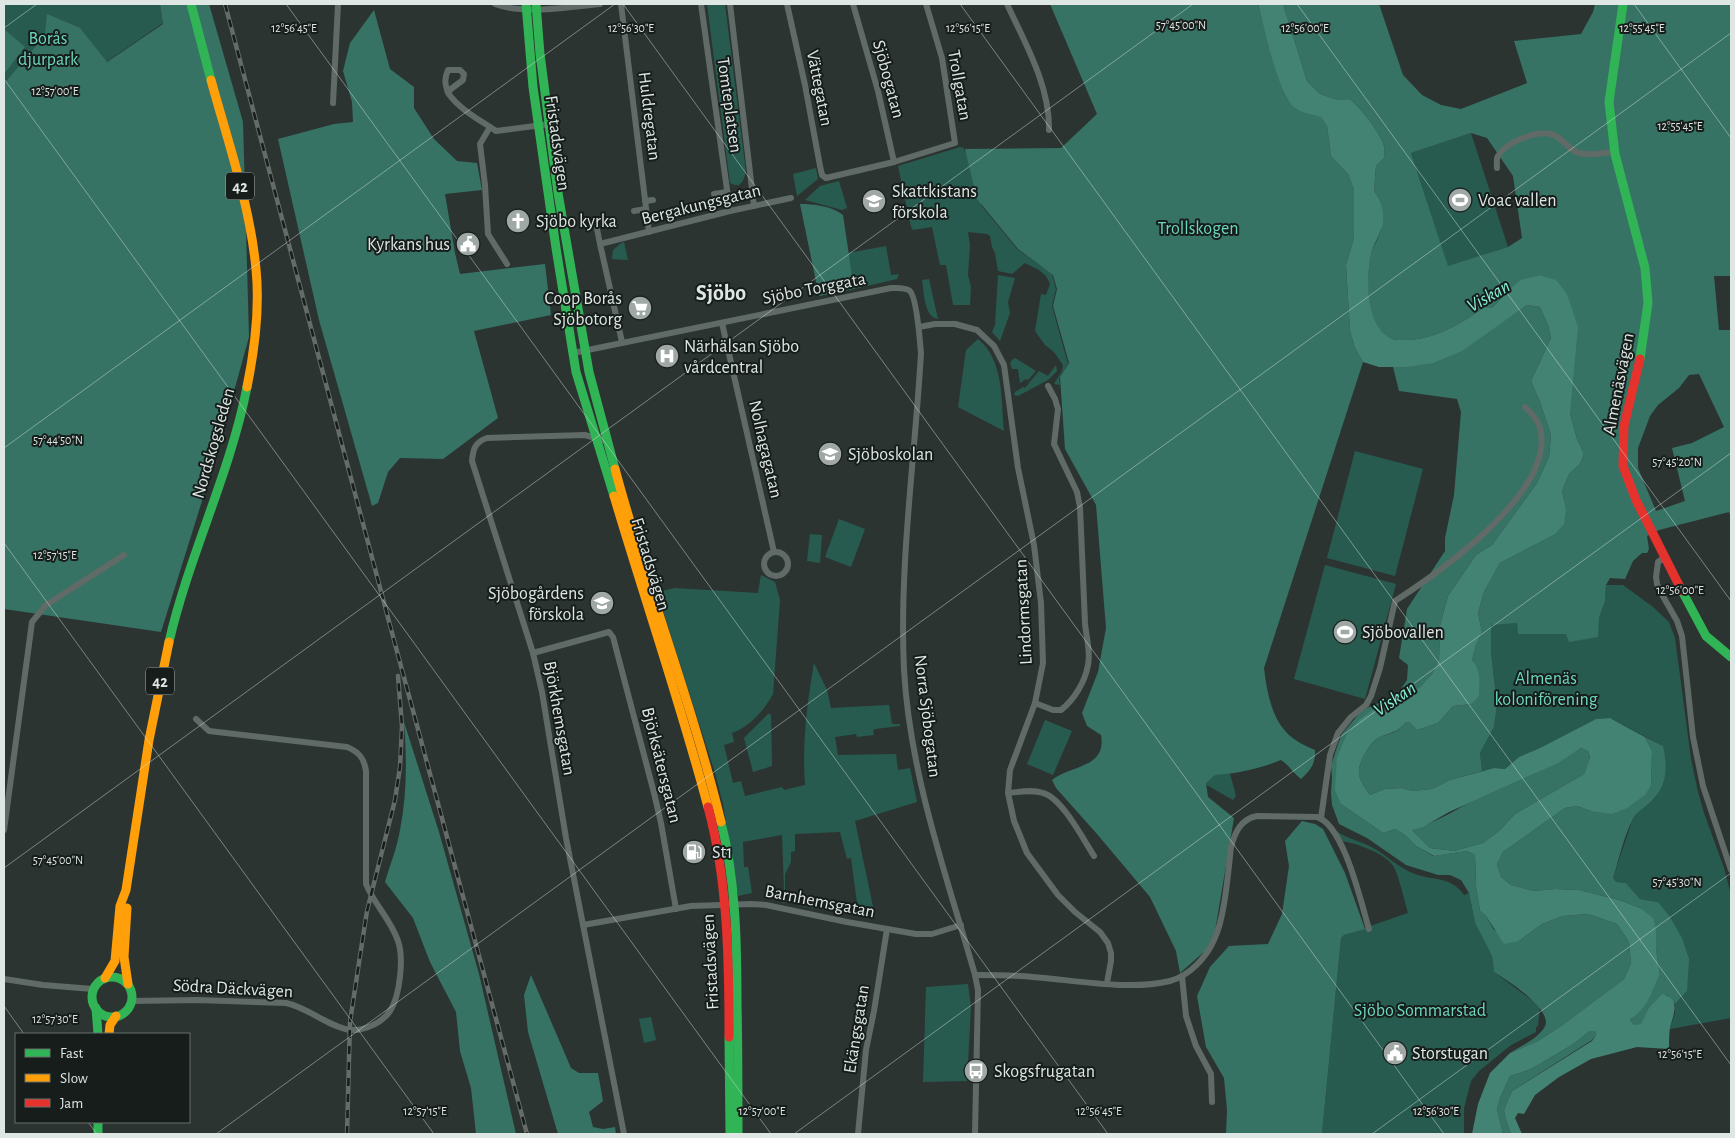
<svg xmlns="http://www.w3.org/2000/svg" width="1735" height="1138" font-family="'Alegreya Sans',sans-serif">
<rect width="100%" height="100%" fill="#2c3432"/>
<!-- green -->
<g fill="#285b4f">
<polygon points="4,4 160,4 163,23 4,132"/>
<polygon points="707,4 725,4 746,172 743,181 739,185 735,185 730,183"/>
<polygon points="1471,133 1508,247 1448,267 1411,153"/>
<path d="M960,147L964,148V150L983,165L987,194L981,205L1017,249L1052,274L1056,289L1052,306L1068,364L1059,378L1060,385L1054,384L1062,371L1063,365L1054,352L1045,345L1035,331L1041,294L1046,295L1050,284C1046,272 1037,269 1025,263L1012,274L998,271L995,253L992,247L990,236L987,234L968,232L970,245L968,275L971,287L970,305H953L946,265H940L932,227L913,230L911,227L898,166Z"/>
<polygon points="816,168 818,179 797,196 793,174"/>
<polygon points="839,181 847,208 842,210 805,200 820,186"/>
<polygon points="624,242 628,260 612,259 613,250 620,244"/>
<polygon points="886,246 891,275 899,274 897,279 854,289 848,253"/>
<polygon points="998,275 1015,278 1008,302 1010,313 1000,341 992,332 995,325"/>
<path d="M929,279L938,319C924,317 924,292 922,280Z"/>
<path d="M978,339C1004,360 1001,399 1004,431L958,407L966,350Z"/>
<polygon points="1015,358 1036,371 1028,380 1026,379 1020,383 1018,369 1012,369 1010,363 1012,360"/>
<polygon points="1056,365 1057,371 1048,380 1018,396 1014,395 1015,392 1023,387 1025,388 1039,371 1048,376"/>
<polygon points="1355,451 1423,469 1395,576 1327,558"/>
<polygon points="839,519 865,529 851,567 825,557"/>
<polygon points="810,534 822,535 820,563 807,561"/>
<polygon points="1325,565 1396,584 1365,699 1294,679"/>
<path d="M761,575L775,582L780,600L773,694C765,709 749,728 732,733L734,742L724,745L733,783L741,781L745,796L782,787L784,790L805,785C802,743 807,704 814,663L827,690L831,708L889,705L892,724H900V726L875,729L873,731L874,735L857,737L856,734L835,737L838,755L896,754L898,770L910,768L917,802L855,821L875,916L798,906L858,910L851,858L847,859L840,832L795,834V851L791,852V862L785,874V903H782L784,890L782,835L743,842L744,867H748L752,893L738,896L723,804L715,773L657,592L675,588L758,593Z"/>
<polygon points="1606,585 1623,585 1653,607 1669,622 1675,638 1691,759 1698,792 1704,813 1724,868 1731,895 1731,1018 1670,1029 1675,1013 1675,1004 1687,991 1658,902 1640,899 1626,883 1615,882 1613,878 1632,821 1639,811 1655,797 1663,746 1610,718 1596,719 1540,748 1519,757 1505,769 1494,768 1482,771 1480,753 1494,727 1497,705 1491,652 1491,624 1517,623 1519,634 1566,634 1599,618 1605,601"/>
<polygon points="768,714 771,714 772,766 753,772 744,738"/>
<polygon points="1045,720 1072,731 1053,775 1027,764"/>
<polygon points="1225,755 1236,796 1233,800 1198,780"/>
<path d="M1336,831C1348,839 1363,842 1375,849C1387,856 1396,865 1408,871C1428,882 1450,874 1464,895L1469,893L1475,923L1492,956L1494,972L1540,1006L1538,1026L1536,1027V1032L1511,1045L1479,1071L1471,1081L1464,1108V1134H1322L1341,938L1344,935L1408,913C1404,900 1400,879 1394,867C1387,854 1356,843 1342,841Z"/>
<polygon points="968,984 971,1007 967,1081 923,1082 926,987"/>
<polygon points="651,1017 656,1040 644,1043 639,1019"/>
</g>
<!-- forest -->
<g fill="#367365" fill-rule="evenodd">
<polygon points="160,4 209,4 243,122 249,337 217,453 161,632 4,609 4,84 45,35 47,14 80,28 107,62 163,24"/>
<path d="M1050,4H1258L1275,66L1296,109L1321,116L1327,126L1331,156L1348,174L1354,190V238L1346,265L1350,331L1355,348L1363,362L1264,668C1267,693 1272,723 1294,739C1301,744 1308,747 1315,750C1316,763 1310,771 1301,779C1293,773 1289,765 1281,760C1259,769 1239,773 1215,775L1206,783L1208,797L1234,818L1214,937L1205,951L1180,973L1176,951L1150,897L1097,834L1056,788L1052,780C1071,765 1107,768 1101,735L1087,726L1082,713L1098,672L1106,628L1096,505L1065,449L1060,377L1069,363L1053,306L1057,289L1053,275L1018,249L977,199L965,149L1061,148L1097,114Z"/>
<path d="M1283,4H1379L1403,75L1422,95L1441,105L1461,109L1527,83L1514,41L1581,34L1593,12L1595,4H1731V276H1714L1719,330H1731V517L1729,512L1659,530L1647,536L1649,549L1647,553H1642L1633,561L1625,579L1610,578L1606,585L1605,601L1599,618L1598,637L1569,642L1566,634H1518L1517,623L1491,625V652L1497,705L1494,727L1480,753L1482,771L1450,780L1432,789L1412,791L1401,788L1385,789L1370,795C1365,788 1358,779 1359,770C1359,762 1371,741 1378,738C1388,733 1399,733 1405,723L1409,722L1417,730L1438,723L1453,706L1471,704C1475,690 1485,672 1472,660L1476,645L1482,632L1478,613L1484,592L1500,563L1554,535L1566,508L1562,491L1569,474L1580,464L1584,454L1577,439L1570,413L1539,275C1513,282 1510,289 1492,308H1483C1461,324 1432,341 1403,340C1400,340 1395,340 1392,339C1364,328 1366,279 1371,255C1373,245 1382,234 1382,223C1383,212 1381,199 1374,191L1376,166L1384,158C1384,155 1385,150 1384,146C1380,132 1362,110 1351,100H1338L1320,94L1307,81ZM1471,133L1487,138L1513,176L1522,238L1508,247L1448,266L1411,153ZM1699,374L1724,427L1692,443L1672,448L1685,501L1656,511L1638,468V448L1650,416L1658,405L1679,388L1689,375Z"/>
<polygon points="374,10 390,69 414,87 414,108 434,139 457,161 477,163 482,190 445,194 455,253 460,274 545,264 551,315 474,331 498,418 443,459 400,458 388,472 378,503 372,506 319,320 278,139 334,124 353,122 352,102 343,71 350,43"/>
<polygon points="4,29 25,47 4,74"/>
<path d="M800,204C813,204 832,206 843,215L854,289L819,296Z"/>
<path d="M1527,305L1540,307L1548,325L1551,338L1531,381L1540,402L1551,435L1549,457L1537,483L1492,545L1476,555L1448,596L1440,626L1439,660L1432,674L1420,687L1400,700L1374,709L1341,804L1383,833L1395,829L1405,835L1416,846L1433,856L1467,851L1475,855L1476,886L1480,911L1486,916L1494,930L1519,941L1542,924L1563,916L1588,914L1617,924L1629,942L1631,963L1624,979L1561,1026L1538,1041L1510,1053C1521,1046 1537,1039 1544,1028C1556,1011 1507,980 1494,972L1492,956L1475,923L1469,893L1461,880L1450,875H1438L1406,865L1367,838L1339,824L1332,805L1331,793L1332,777L1331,766L1338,744L1342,734L1358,715L1365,709L1394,696L1400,690L1407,680L1408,665L1399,658L1407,609L1445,551V538L1454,495L1461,412L1457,399L1399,391L1393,367H1407L1502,322Z"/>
<path d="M404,722L439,832L479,974L516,1134H476L471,1088L460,1051L456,1012L430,962L413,918L385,882C390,865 397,848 400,830C407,794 407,759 404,722Z"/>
<path d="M1645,737L1663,746C1667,764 1668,782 1655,797C1648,806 1639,809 1633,819C1624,835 1619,860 1613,878L1616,882L1626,883L1640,899L1658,902L1670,917L1682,938L1689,959L1687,991L1675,1004L1667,995L1648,1009L1641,1025H1634L1630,1020C1648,1004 1649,995 1660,975L1656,949V930L1640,908L1619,900L1579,890L1555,889L1534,891L1511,885L1501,877L1497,864L1503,852L1565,808L1577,806L1591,811L1651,784L1652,751Z"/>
<path d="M1581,748L1588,751L1590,759L1584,774L1515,814L1500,830L1483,843L1454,851L1430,848L1411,829C1432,825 1451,812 1471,802C1508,785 1546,770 1581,748Z"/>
<polygon points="1302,821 1315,824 1323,829 1345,873 1365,929 1344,935 1341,938 1322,1134 1226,1134 1227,1110 1224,1078 1206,1047 1197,996 1210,967 1229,946 1268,944 1282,914 1289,866 1285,841"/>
<polygon points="531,975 571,1068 579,1073 598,1073 603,1101 589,1112 593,1127 603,1129 615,1127 616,1134 558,1134 528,1032 524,995"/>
<polygon points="1590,1031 1595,1031 1596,1035 1592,1040 1512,1091 1504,1110 1506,1120 1511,1134 1503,1134 1497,1109 1500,1098 1510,1076 1531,1069 1572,1045"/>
</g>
<!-- water -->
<path fill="#438374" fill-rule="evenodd" d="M1258,4H1283L1307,81L1320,94L1338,100H1351C1362,110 1380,132 1384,146C1385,150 1384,155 1384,158L1376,166L1374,191C1381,200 1384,210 1383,223C1381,234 1373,244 1371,255C1366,279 1365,327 1392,339C1395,340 1399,340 1403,340C1432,341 1461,324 1483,308H1492L1511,288L1521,280L1539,275L1556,280L1567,294L1578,327L1570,413L1577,439L1584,454L1580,464L1569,474L1562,491L1566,508L1564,524L1554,535L1500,563L1484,592L1478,613L1482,632L1476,645L1472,660C1482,669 1479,684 1479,696L1471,704L1453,706L1438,723L1417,730L1409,722L1405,723C1399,732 1388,733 1378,738C1371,741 1359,762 1359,770C1358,779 1365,788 1370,795L1385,789L1401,788L1412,791L1432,789L1450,780L1494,768L1505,769L1519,757L1540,748L1596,719L1610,718L1630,729L1645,737L1652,751L1651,785L1645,795L1627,808L1612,814L1591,811L1577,806L1565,808L1503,852L1497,864L1501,877L1511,885L1534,891L1555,889L1579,890L1619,900L1640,908L1653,918L1656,930V949L1660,975C1655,984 1652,993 1647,1002C1643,1009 1636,1015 1630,1020L1634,1025L1641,1024L1648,1009L1662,994C1682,999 1673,1015 1670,1028C1669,1035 1669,1042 1669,1049L1637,1047L1591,1059L1559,1077L1535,1095L1524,1114L1518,1113L1515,1118L1522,1134H1511L1506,1120L1504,1110L1512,1091L1592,1041L1596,1035L1595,1031H1590L1572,1045L1531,1069L1510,1076L1500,1098L1497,1109L1503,1134H1472L1478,1104L1490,1073L1510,1053L1538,1041L1561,1026L1624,979L1631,963L1629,942L1617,924L1588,914L1563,916L1542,924L1519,941L1504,944L1486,916L1480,911L1476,886L1475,855L1467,851L1434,856L1416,846L1405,835L1395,829L1383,833L1341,804L1335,790L1337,757L1347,734L1359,720L1374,709L1400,700L1420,687L1432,674L1439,660L1440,626L1448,596L1476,555L1492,545L1537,483L1549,457L1551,435L1540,402L1531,381L1551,338L1548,325L1540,307L1527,305L1462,351L1433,363L1407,367H1379L1363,362L1355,348L1350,331L1346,265L1354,238V190L1348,174L1331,156L1327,126L1321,117C1313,114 1301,113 1295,108C1277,92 1265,29 1258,4ZM1581,748L1588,751L1590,758L1584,774L1515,814L1500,830L1483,843L1454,851L1430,848L1412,830L1423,827L1449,812L1558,763Z"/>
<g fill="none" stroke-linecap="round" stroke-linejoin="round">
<!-- street -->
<g stroke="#606a67" stroke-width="6">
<path d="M495,4C524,15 569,7 600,4"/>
<polyline points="621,4 649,232"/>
<polyline points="701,4 730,211"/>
<polyline points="730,4 754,206"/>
<polyline points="787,4 805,85 820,166 822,175 826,178 894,162 955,143 942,58 926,4"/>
<polyline points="853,4 878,91 894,162"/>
<path d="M1007,4C1025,43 1050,86 1049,130"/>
<path d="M448,93C445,84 444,79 448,70H460L464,74L463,80L451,89L448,93C460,110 480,120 496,131L550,124"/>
<polyline points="333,103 338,4"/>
<polyline points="490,127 480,144 485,185 488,234 507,264"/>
<path d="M1497,168C1497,164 1496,159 1498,156C1506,142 1538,129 1554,135C1563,139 1570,151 1579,153C1590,155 1604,154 1615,151"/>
<polyline points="714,194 727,192"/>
<polyline points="645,201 653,200"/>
<polyline points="634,211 646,209"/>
<polyline points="597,229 600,244"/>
<polyline points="722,323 774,552"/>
<polyline points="919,327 935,324 955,324 977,330 994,346 1004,365 1018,468 1034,545 1041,603 1043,663 1035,703 1010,770 1008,793 1014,821 1027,853 1058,895 1075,912 1100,932 1108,943 1111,953 1111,961 1107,983"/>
<polyline points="622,342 600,244 730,211 791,198"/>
<path d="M573,353L891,288C897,288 905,287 910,291C917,298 920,342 921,353C915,458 899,564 904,670C910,775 946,874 975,975L978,990L975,1134"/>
<path d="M606,441L585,435L487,438C475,442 473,449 472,461L533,653L542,692L566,838L624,1134"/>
<circle cx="776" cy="564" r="12"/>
<polyline points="1665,557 1658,562 1656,577 1657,584 1660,591 1677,621 1682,636 1693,737 1703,786 1731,870"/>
<polyline points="533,653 609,632 613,637 654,793 661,823 676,909"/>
<path d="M1035,703L1053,710H1061C1074,700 1085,682 1088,665C1091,651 1086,637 1085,623C1083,584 1082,545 1080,507L1077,492L1054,444L1058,409L1055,399L1048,386"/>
<path d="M1008,793C1020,792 1032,789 1043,793C1062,798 1083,839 1094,856"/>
<path d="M1321,818L1330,755L1338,733L1351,717L1366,705L1371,696L1380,668L1395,601C1440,572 1551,494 1541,433C1540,422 1532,414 1525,407"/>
<polyline points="4,830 32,622 46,605 124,555"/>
<polyline points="583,925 691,906 751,904 766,905 847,922 916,934 932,934 961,925"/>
<path d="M975,975C994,975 1014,975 1033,977C1075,980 1129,991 1170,981C1189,976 1206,958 1214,940C1225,918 1228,872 1231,847C1235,832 1241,819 1257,816L1317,817C1344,825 1361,903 1369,929"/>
<polyline points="1182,976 1186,1016 1196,1046 1211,1074 1212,1102"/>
<polyline points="4,979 43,985 93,989"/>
<path d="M132,1001L197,1000L286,1003C309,1008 329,1027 350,1030C364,1031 382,1023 390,1011C400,996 404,958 398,941C391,920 374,904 366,884V771C364,758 359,752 347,747L209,731L196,719"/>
<polyline points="858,1134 866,1050 874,1011 887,929"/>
</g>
<!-- fast -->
<g stroke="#30b455" stroke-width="9">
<polyline points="191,4 211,80"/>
<polyline points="526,4 533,87 556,248 576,372 614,496"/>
<polyline points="536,4 540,54 558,193 589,372 615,469"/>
<polyline points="1623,4 1609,102 1615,154 1645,268 1648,303 1640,359"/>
<polyline points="1682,591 1706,636 1731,657"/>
<path d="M169,642C189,555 230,474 247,387"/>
<path d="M721,822C736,881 737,944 737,1004C738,1048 738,1091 738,1134"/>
<circle cx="112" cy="997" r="20"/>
<polyline points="96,1008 98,1034"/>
<polyline points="729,1037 730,1134"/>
<polyline points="98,1122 98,1134"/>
</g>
<!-- slow -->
<g stroke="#ff9f0a" stroke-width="9">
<path d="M211,80C228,142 250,205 256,269C260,308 255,348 247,387"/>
<path d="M615,469C647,588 692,703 721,822"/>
<path d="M614,496C645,600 680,702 708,807"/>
<polyline points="127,908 124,957 128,984"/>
<polyline points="105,978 115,961 120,906 126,890 149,740 169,642"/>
<polyline points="109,1034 110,1025 116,1016"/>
</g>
<!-- jam -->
<g stroke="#e5322d" stroke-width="9">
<polyline points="1640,359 1624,426 1623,466 1636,500 1682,591"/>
<path d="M708,807C728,881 729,961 729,1037"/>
</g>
<!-- rail casing -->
<g stroke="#646b69" stroke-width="4.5">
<g id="rail">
<polyline points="225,4 391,629 527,1134"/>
<polyline points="347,1134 350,1022 362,943 367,911 395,800 400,767 402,726 398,676"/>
</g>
</g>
<!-- rail -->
<use href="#rail" stroke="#161d1b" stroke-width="2.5" stroke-dasharray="8" stroke-linecap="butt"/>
</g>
<!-- ticks -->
<path fill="none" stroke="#dee7e4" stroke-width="1" stroke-opacity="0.45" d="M286,4L1108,1134M623,4L1444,1134M960,4L1731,1065M1297,4L1731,601M1634,4L1731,138M4,28L37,4M4,79L771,1134M4,448L615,4M4,543L434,1134M4,868L1193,4M4,1006L24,1034M88,1122L97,1134M216,1134L1731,33M794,1134L1731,453M1372,1134L1731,873"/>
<!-- icons -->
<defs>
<g id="stadium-disc" transform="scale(1.25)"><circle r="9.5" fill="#a0a8a6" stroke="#161d1b"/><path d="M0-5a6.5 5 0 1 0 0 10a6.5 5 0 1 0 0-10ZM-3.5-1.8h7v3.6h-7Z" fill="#fff"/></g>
<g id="school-disc" transform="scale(1.25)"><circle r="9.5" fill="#a0a8a6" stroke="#161d1b"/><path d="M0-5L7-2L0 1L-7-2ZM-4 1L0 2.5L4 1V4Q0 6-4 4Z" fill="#fff"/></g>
<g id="church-disc" transform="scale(1.25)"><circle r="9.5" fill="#a0a8a6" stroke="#161d1b"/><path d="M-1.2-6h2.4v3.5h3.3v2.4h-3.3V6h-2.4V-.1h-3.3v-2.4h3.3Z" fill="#fff"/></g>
<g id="civic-disc" transform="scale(1.25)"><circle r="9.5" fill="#a0a8a6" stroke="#161d1b"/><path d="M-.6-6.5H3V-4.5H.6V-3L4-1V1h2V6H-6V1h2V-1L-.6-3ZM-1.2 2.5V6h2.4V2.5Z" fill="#fff"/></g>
<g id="supermarket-disc" transform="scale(1.25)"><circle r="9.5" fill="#a0a8a6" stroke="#161d1b"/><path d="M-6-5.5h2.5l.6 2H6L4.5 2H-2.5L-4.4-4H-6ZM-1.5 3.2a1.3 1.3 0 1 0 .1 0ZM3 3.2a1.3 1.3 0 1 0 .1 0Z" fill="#fff"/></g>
<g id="hospital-disc" transform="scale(1.25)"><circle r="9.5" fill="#a0a8a6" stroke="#161d1b"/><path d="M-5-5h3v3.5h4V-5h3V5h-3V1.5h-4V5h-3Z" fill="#fff"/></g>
<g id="fuel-disc" transform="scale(1.25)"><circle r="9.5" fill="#a0a8a6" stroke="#161d1b"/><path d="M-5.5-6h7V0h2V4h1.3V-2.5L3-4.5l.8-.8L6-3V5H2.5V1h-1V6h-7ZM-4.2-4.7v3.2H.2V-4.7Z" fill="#fff"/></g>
<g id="bus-disc" transform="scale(1.25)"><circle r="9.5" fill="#a0a8a6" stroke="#161d1b"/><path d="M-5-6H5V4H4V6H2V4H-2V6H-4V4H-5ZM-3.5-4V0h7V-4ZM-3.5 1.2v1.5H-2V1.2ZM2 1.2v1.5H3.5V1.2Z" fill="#fff"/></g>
</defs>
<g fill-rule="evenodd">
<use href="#stadium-disc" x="1460" y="200"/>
<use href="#school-disc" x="874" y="201"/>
<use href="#church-disc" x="518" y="221"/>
<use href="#civic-disc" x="468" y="244"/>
<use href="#supermarket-disc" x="640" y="308"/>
<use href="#hospital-disc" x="667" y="356"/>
<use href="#school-disc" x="830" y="454"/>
<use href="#school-disc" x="602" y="603"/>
<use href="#stadium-disc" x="1345" y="632"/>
<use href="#fuel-disc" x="694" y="852"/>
<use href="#civic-disc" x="1395" y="1053"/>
<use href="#bus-disc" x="976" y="1071"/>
</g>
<g text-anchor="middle" stroke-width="4" stroke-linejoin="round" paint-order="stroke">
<!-- shield labels -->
<g fill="#161d1b" stroke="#a2aaa8" stroke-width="1">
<rect x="226" y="172.5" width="28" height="27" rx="4"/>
<rect x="146" y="667.5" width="28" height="27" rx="4"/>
</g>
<g font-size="16" font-weight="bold" fill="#dee7e4">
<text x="240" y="192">42</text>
<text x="160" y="687">42</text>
</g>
<!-- park labels -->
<g font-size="18" fill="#6dd7be" stroke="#161d1b">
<text x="48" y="44">Borås<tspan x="48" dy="21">djurpark</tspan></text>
<text x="1198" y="234">Trollskogen</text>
<text x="1546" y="684">Almenäs<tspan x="1546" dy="21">koloniförening</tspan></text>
<text x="1420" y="1016">Sjöbo Sommarstad</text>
</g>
<!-- street labels -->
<g font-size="18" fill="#dee7e4" stroke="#161d1b">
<text transform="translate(889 79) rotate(75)" y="6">Sjöbogatan</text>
<text transform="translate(960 85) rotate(80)" y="6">Trollgatan</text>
<text transform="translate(820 88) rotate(79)" y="6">Vättegatan</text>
<text transform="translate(730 105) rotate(82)" y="6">Tomteplatsen</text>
<text transform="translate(650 116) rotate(83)" y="6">Huldregatan</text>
<text transform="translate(558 143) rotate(82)" y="6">Fristadsvägen</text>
<text transform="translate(701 204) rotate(-14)" y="6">Bergakungsgatan</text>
<text transform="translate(814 288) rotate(-11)" y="6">Sjöbo Torggata</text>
<text transform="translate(1618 384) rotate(-79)" y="6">Almenäsvägen</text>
<text transform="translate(213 443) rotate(-74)" y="6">Nordskogsleden</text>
<text transform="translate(766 449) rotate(77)" y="6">Nolhagagatan</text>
<text transform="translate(651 564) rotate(73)" y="6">Fristadsvägen</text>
<text transform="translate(1023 612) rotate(-93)" y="6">Lindormsgatan</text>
<text transform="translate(928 716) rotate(83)" y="6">Norra Sjöbogatan</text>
<text transform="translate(560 718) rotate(80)" y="6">Björkhemsgatan</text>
<text transform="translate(662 765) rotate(76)" y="6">Björksätersgatan</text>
<text transform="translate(820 901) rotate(11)" y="6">Barnhemsgatan</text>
<text transform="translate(710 962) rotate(-93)" y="6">Fristadsvägen</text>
<text transform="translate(233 988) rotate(3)" y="6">Södra Däckvägen</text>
<text transform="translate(856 1029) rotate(-81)" y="6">Ekängsgatan</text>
</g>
<!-- poi labels -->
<g font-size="18" fill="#dee7e4" stroke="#161d1b" text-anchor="start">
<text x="892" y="197">Skattkistans<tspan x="892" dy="21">förskola</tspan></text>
<text x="1478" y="206">Voac vallen</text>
<text x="536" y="227">Sjöbo kyrka</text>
<text x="450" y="250" text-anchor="end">Kyrkans hus</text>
<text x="622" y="304" text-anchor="end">Coop Borås<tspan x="622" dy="21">Sjöbotorg</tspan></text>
<text x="684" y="352">Närhälsan Sjöbo<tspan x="684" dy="21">vårdcentral</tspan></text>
<text x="848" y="460">Sjöboskolan</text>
<text x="584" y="599" text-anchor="end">Sjöbogårdens<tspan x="584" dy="21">förskola</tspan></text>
<text x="1362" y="638">Sjöbovallen</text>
<text x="712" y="858">St1</text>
<text x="1412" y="1059">Storstugan</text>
<text x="994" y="1077">Skogsfrugatan</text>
</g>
<!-- water labels -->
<g font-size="19" font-style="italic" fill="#87f1d7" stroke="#161d1b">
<text transform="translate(1488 295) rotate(-30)" y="7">Viskan</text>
<text transform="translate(1394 698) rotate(-34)" y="7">Viskan</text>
</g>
<!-- district labels -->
<g font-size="22" font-weight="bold" fill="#dee7e4" stroke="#161d1b">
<text x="721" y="300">Sjöbo</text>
</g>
</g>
<g font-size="12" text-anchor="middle" fill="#dee7e4" stroke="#161d1b" stroke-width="4" stroke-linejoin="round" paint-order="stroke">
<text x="1181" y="29">57°45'00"N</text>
<text x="1642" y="32">12°55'45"E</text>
<text x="294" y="32">12°56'45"E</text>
<text x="631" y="32">12°56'30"E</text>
<text x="968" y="32">12°56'15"E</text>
<text x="1305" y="32">12°56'00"E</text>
<text x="55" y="95">12°57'00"E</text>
<text x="1680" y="130">12°55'45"E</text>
<text x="58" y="444">57°44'50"N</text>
<text x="1677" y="466">57°45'20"N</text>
<text x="55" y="559">12°57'15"E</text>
<text x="1680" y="594">12°56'00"E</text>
<text x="58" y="864">57°45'00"N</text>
<text x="1677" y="886">57°45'30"N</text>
<text x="55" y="1023">12°57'30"E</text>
<text x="1680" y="1058">12°56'15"E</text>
<text x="425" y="1115">12°57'15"E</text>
<text x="762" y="1115">12°57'00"E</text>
<text x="1099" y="1115">12°56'45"E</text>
<text x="1436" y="1115">12°56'30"E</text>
</g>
<!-- border -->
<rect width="1735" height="1138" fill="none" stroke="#dee7e4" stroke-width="10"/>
<!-- legend -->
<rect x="15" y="1033" width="175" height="90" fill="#161d1b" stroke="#666e6b"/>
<rect x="25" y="1049" width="25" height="8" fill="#30b455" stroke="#666e6b"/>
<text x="60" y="1058" font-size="15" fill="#dee7e4">Fast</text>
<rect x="25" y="1074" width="25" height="8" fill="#ff9f0a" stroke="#666e6b"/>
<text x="60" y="1083" font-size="15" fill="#dee7e4">Slow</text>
<rect x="25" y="1099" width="25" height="8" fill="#e5322d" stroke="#666e6b"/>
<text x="60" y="1108" font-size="15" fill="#dee7e4">Jam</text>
</svg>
